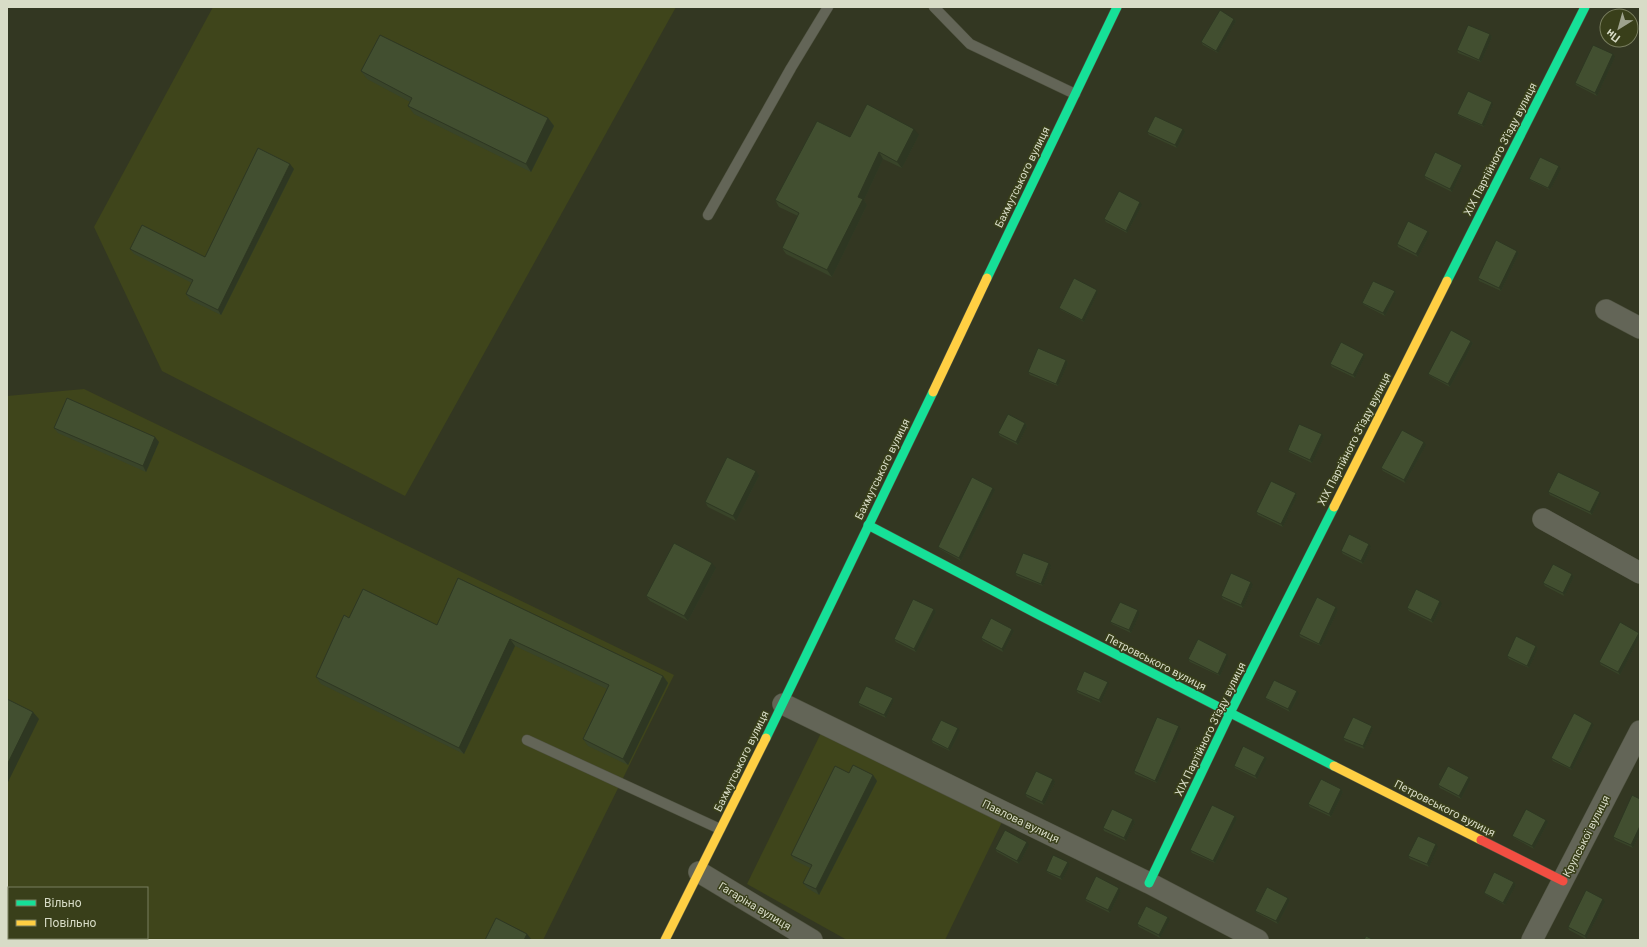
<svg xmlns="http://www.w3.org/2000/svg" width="1647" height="947" font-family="Roboto,sans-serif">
<rect width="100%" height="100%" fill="#333722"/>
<!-- built -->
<g fill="#3f451b">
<polygon points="213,7 676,7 405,496 162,371 94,227"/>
<polygon points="84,389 674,675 543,940 98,940 92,938 147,938 147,888 9,888 9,901 7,900 7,396"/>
<polygon points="822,731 1002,822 945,940 847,940 747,884"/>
</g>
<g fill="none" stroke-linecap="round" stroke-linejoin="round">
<!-- lane casing -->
<g stroke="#4f5240" stroke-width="11">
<g id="lane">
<polyline points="934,7 970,44 1075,94"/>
<polyline points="708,215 791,68 828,7"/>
<polyline points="527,740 720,829"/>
</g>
</g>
<!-- street casing -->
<g stroke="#4f5240" stroke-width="22">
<g id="street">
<polyline points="1606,310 1640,328"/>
<polyline points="1543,519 1640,573"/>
<polyline points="783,704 1149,883 1258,940"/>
<polyline points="699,872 812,940"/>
<polyline points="1532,940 1640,731"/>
</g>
</g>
<!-- fast casing -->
<g stroke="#4f5240" stroke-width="10">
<g id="fast">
<polyline points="987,278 1117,7"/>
<polyline points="1447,281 1585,7"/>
<polyline points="868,525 1041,616 1334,766"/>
<polyline points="766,738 933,392"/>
<polyline points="1149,883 1230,713 1334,507"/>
</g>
</g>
<!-- slow casing -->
<g stroke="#4f5240" stroke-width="10">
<g id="slow">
<polyline points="933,392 987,278"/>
<polyline points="1334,507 1447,281"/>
<polyline points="1334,766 1481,840"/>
<polyline points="665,940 766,738"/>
</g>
</g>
<!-- jam casing -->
<g stroke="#4f5240" stroke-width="10">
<polyline id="jam" points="1481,840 1563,881"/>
</g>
<!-- lane -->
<use href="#lane" stroke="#636557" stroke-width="10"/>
<!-- street -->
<use href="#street" stroke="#636557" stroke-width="21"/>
<!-- fast -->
<use href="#fast" stroke="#16e098" stroke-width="9"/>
<!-- slow -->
<use href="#slow" stroke="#ffcf43" stroke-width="9"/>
<!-- jam -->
<use href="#jam" stroke="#f24e42" stroke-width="9"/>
</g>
<!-- wall -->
<g fill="#394429">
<polygon points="1234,19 1236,21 1218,53 1203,45 1201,42"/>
<polygon points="1490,34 1492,37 1481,62 1458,53 1457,50"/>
<polygon points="1615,57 1597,96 1576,85 1575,83"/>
<polygon points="361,71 548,118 554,126 531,172 414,114 408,106 410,102 367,79"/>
<polygon points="1493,105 1484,127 1459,116 1457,114"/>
<polygon points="1147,132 1185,132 1177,148 1149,135"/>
<polygon points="919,135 902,168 883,159 864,200 867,205 832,277 786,254 782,248 798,216 779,207 775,200 850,137"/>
<polygon points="1463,167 1452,192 1426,179 1424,176"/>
<polygon points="294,169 221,315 190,300 186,294 192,283 134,254 130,249 205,257"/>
<polygon points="1561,169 1550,190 1531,181 1529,179"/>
<polygon points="1142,205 1127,233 1106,222 1104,219"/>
<polygon points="1428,231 1430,234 1418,257 1398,247 1397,244"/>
<polygon points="1517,251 1519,253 1501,291 1479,281 1478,278"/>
<polygon points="1097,290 1098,292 1084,322 1061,310 1059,308"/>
<polygon points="1395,291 1396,294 1385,316 1364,305 1362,303"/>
<polygon points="1471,341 1473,343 1450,387 1430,376 1428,374"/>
<polygon points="1364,354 1365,356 1355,378 1332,367 1330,364"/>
<polygon points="1066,360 1068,363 1058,386 1030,375 1028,372"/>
<polygon points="1025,423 1027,426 1018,445 1000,436 998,433"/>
<polygon points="54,428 159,442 146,472 58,433"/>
<polygon points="1322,434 1324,437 1312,463 1289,452 1288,450"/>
<polygon points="1426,445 1405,483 1383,471 1381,468"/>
<polygon points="759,476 736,521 708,507 705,502"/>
<polygon points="995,490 961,561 940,549 938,547"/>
<polygon points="1548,492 1601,494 1592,515 1550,495"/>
<polygon points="1296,493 1297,496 1283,527 1258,515 1256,512"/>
<polygon points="1371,547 1363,564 1343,554 1341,551"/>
<polygon points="1051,566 1043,586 1017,576 1015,573"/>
<polygon points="716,568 688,621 650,601 646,596"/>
<polygon points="1572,574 1574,577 1564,596 1545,586 1543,583"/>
<polygon points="458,578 663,676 668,683 628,765 588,746 583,739 607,689 515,646 464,754 321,684 316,677 349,618 437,625"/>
<polygon points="1253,585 1243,608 1223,599 1221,596"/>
<polygon points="1442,604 1433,623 1409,611 1407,608"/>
<polygon points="1336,607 1338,610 1321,646 1300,637 1299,634"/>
<polygon points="934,609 936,612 916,652 896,642 894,639"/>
<polygon points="1138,610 1140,613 1131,633 1112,624 1110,622"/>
<polygon points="1014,631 1003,652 983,641 981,638"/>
<polygon points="1639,633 1640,635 1640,636 1620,675 1601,665 1599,662"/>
<polygon points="1536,646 1538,648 1529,668 1509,659 1507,656"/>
<polygon points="1227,654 1229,656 1220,676 1190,662 1188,659"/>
<polygon points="1109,684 1101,703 1078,693 1076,690"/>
<polygon points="1299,694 1290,712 1267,700 1265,698"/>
<polygon points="893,698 894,700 886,718 860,706 858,703"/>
<polygon points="1594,725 1572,770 1553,761 1551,758"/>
<polygon points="1372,726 1373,729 1364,749 1345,741 1343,738"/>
<polygon points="1181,729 1157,783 1135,774 1134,771"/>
<polygon points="960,731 950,751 933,743 931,740"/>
<polygon points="1267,759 1257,779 1235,768 1234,766"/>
<polygon points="849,773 873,775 877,781 819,895 807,888 803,883 810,868 794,860 791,855"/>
<polygon points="1469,777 1471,779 1461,799 1440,788 1438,785"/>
<polygon points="1055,782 1044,805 1027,797 1025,794"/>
<polygon points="1341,789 1343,792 1331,817 1310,807 1308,804"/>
<polygon points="1640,799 1640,833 1633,848 1615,840 1613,837"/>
<polygon points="1235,816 1237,819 1215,863 1192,853 1190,850"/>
<polygon points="1133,819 1135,822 1126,841 1104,831 1103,828"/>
<polygon points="1548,822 1534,849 1514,838 1512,836"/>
<polygon points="1029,845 1019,864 997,852 995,849"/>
<polygon points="1438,847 1429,867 1410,859 1408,856"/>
<polygon points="1068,862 1070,865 1062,880 1048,873 1046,871"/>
<polygon points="1514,882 1516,885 1505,905 1486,895 1484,893"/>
<polygon points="1119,888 1121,890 1110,913 1086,901 1085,899"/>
<polygon points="1288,898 1290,900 1278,924 1257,913 1255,911"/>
<polygon points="1605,902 1586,939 1569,930 1568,927"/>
<polygon points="1170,920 1160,938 1139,927 1137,924"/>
</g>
<!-- shaded-wall -->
<g fill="#2e3722">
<polygon points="1234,19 1236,21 1218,53 1216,51"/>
<polygon points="1490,34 1492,37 1481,62 1479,60"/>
<polygon points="1613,54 1615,57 1597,96 1595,93"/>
<polygon points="1492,102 1493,105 1484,127 1482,125"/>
<polygon points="548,118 554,126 531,172 526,164"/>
<polygon points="914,129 919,135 902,168 897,162"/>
<polygon points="1183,129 1185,132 1177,148 1175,145"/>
<polygon points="879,152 883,159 864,200 867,205 832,277 827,270 858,197"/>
<polygon points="290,164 294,169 221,315 218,310"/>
<polygon points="1462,165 1463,167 1452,192 1450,189"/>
<polygon points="1559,166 1561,169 1550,190 1548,188"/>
<polygon points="1140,202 1142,205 1127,233 1126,231"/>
<polygon points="1428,231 1430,234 1418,257 1416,254"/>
<polygon points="1517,251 1519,253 1501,291 1499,288"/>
<polygon points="1097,290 1098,292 1084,322 1082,320"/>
<polygon points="1395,291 1396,294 1385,316 1383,313"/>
<polygon points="1471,341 1473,343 1450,387 1448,384"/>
<polygon points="1364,354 1365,356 1355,378 1353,375"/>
<polygon points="1066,360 1068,363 1058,386 1056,384"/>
<polygon points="1025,423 1027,426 1018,445 1016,442"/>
<polygon points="1322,434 1324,437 1312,463 1310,460"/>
<polygon points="155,437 159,442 146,472 143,466"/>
<polygon points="1424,442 1426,445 1405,483 1404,480"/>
<polygon points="756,471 759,476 736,521 733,516"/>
<polygon points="993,488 995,490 961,561 959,558"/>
<polygon points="1600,492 1601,494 1592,515 1590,512"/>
<polygon points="1296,493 1297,496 1283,527 1281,524"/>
<polygon points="1369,544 1371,547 1363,564 1361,561"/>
<polygon points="712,563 716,568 688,621 684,616"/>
<polygon points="1049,563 1051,566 1043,586 1041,584"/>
<polygon points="1572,574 1574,577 1564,596 1563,593"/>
<polygon points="1251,582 1253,585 1243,608 1241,605"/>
<polygon points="1440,601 1442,604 1433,623 1431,620"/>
<polygon points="1336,607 1338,610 1321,646 1319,644"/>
<polygon points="934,609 936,612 916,652 914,649"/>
<polygon points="1138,610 1140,613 1131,633 1129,630"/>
<polygon points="1012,629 1014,631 1003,652 1002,649"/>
<polygon points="1639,633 1640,635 1640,636 1620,675 1618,672"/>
<polygon points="510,639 515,646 464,754 459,748"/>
<polygon points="1536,646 1538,648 1529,668 1527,666"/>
<polygon points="1227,654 1229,656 1220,676 1218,674"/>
<polygon points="663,676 668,683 628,765 623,759"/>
<polygon points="1108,682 1109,684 1101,703 1099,700"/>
<polygon points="1297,691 1299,694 1290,712 1288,709"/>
<polygon points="893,698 894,700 886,718 884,715"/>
<polygon points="33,712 39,719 7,784 7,765"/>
<polygon points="1592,723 1594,725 1572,770 1570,768"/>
<polygon points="1179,726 1181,729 1157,783 1155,781"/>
<polygon points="1372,726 1373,729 1364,749 1363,746"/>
<polygon points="958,728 960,731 950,751 948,749"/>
<polygon points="1265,757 1267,759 1257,779 1255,776"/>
<polygon points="873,775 877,781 819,895 816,889"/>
<polygon points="1469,777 1471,779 1461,799 1459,796"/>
<polygon points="1053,779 1055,782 1044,805 1042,802"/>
<polygon points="1341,789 1343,792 1331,817 1329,814"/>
<polygon points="1235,816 1237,819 1215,863 1213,861"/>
<polygon points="1133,819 1135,822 1126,841 1124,838"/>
<polygon points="1546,820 1548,822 1534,849 1532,846"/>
<polygon points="1640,826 1640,833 1633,848 1631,845"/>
<polygon points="1027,842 1029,845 1019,864 1017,861"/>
<polygon points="1436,844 1438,847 1429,867 1427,864"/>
<polygon points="1068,862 1070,865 1062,880 1060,877"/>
<polygon points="1514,882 1516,885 1505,905 1503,903"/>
<polygon points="1119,888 1121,890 1110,913 1108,910"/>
<polygon points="1288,898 1290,900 1278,924 1276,921"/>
<polygon points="1603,899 1605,902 1586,939 1585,936"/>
<polygon points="1168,917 1170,920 1160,938 1159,935"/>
<polygon points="527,934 532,940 524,940"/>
</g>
<!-- building -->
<g fill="#424f30" stroke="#2e3722">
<polygon points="1220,10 1234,19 1216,51 1201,42"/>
<polygon points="1468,25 1490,34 1479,60 1457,50"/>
<polygon points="380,35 548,118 526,164 408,106 412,98 361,71"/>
<polygon points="1593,45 1613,54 1595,93 1575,83"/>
<polygon points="1468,91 1492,102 1482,125 1457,114"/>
<polygon points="867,104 914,129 897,162 879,152 858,197 863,199 827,270 782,248 799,213 775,200 817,121 850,137"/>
<polygon points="1155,116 1183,129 1175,145 1147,132"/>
<polygon points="258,148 290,164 218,310 186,294 193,280 130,249 142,225 205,257"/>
<polygon points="1435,152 1462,165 1450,189 1424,176"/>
<polygon points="1540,157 1559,166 1548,188 1529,179"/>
<polygon points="1119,191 1140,202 1126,231 1104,219"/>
<polygon points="1408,221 1428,231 1416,254 1397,244"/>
<polygon points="1496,240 1517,251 1499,288 1478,278"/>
<polygon points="1074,278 1097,290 1082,320 1059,308"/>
<polygon points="1373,281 1395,291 1383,313 1362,303"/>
<polygon points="1451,330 1471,341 1448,384 1428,374"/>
<polygon points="1341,342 1364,354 1353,375 1330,364"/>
<polygon points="1038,348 1066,360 1056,384 1028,372"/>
<polygon points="67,398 155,437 143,466 54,428"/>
<polygon points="1008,414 1025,423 1016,442 998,433"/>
<polygon points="1299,424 1322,434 1310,460 1288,450"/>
<polygon points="1402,430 1424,442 1404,480 1381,468"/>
<polygon points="727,457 756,471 733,516 705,502"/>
<polygon points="1558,472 1600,492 1590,512 1548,492"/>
<polygon points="972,477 993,488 959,558 938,547"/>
<polygon points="1271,481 1296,493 1281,524 1256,512"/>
<polygon points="1349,534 1369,544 1361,561 1341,551"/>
<polygon points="674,543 712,563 684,616 646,596"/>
<polygon points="1023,553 1049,563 1041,584 1015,573"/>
<polygon points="1553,564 1572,574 1563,593 1543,583"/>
<polygon points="1231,573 1251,582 1241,605 1221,596"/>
<polygon points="458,578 663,676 623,759 583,739 609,685 510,639 459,748 316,677 344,615 349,618 363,589 437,625"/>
<polygon points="1416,589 1440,601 1431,620 1407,608"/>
<polygon points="1317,597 1336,607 1319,644 1299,634"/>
<polygon points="913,599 934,609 914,649 894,639"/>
<polygon points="1120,602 1138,610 1129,630 1110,622"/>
<polygon points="991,618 1012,629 1002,649 981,638"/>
<polygon points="1620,622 1639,633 1618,672 1599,662"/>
<polygon points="1516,636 1536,646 1527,666 1507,656"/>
<polygon points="1198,639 1227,654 1218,674 1188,659"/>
<polygon points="1084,671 1108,682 1099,700 1076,690"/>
<polygon points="1274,680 1297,691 1288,709 1265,698"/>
<polygon points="866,686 893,698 884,715 858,703"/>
<polygon points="7,699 33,712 7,765"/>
<polygon points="1574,713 1592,723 1570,768 1551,758"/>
<polygon points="1157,717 1179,726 1155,781 1134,771"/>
<polygon points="1353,717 1372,726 1363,746 1343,738"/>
<polygon points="941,720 958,728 948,749 931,740"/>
<polygon points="1243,746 1265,757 1255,776 1234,766"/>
<polygon points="853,765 873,775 816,889 803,883 812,865 791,855 835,766 849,773"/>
<polygon points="1448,766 1469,777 1459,796 1438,785"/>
<polygon points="1036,771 1053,779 1042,802 1025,794"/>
<polygon points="1321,779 1341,789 1329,814 1308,804"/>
<polygon points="1632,795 1640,799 1640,826 1631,845 1613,837"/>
<polygon points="1212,805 1235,816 1213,861 1190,850"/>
<polygon points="1112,809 1133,819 1124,838 1103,828"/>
<polygon points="1526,809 1546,820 1532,846 1512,836"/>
<polygon points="1005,830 1027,842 1017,861 995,849"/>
<polygon points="1418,836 1436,844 1427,864 1408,856"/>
<polygon points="1053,855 1068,862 1060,877 1046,871"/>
<polygon points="1494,872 1514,882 1503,903 1484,893"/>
<polygon points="1096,876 1119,888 1108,910 1085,899"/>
<polygon points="1267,887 1288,898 1276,921 1255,911"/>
<polygon points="1586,890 1603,899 1585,936 1568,927"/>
<polygon points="1146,906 1168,917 1159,935 1137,924"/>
<polygon points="496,918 527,934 524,940 485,940"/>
<polygon points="1366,936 1374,940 1364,940"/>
<polygon points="1187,939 1193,939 1195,940 1187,940"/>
</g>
<g text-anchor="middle" stroke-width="3" stroke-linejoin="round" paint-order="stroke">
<!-- street labels -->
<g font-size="11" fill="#d8dcc7" stroke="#393f1a">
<text transform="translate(1500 149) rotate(-63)" y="4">XIX Партійного З'їзду вулиця</text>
<text transform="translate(1022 177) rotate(-64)" y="4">Бахмутського вулиця</text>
<text transform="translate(1354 439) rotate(-63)" y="4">XIX Партійного З'їзду вулиця</text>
<text transform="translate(882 469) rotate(-64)" y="4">Бахмутського вулиця</text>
<text transform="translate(1156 662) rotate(27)" y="4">Петровського вулиця</text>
<text transform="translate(1210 729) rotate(-64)" y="4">XIX Партійного З'їзду вулиця</text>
<text transform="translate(741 761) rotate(-64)" y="4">Бахмутського вулиця</text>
<text transform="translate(1445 808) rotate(27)" y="4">Петровського вулиця</text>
<text transform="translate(1021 821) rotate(26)" y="4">Павлова вулиця</text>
<text transform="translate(1586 836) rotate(-63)" y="4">Крупської вулиця</text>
<text transform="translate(755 906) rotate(31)" y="4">Гагаріна вулиця</text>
</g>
</g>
<!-- border -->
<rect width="1647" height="947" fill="none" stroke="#d8dcc7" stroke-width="16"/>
<!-- legend -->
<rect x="8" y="887" width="140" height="52" fill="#393f1a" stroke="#797e5f"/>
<rect x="16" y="900" width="20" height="6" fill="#16e098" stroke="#797e5f"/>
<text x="44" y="907" font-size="12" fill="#d8dcc7">Вільно</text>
<rect x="16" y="920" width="20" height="6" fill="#ffcf43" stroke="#797e5f"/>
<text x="44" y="927" font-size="12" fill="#d8dcc7">Повільно</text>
<!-- north arrow -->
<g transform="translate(1619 28) rotate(217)"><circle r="19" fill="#393f1a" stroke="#797e5f"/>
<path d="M0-3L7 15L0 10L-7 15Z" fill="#9ea28d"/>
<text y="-6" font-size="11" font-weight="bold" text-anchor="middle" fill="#d8dcc7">Пн</text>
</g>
</svg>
